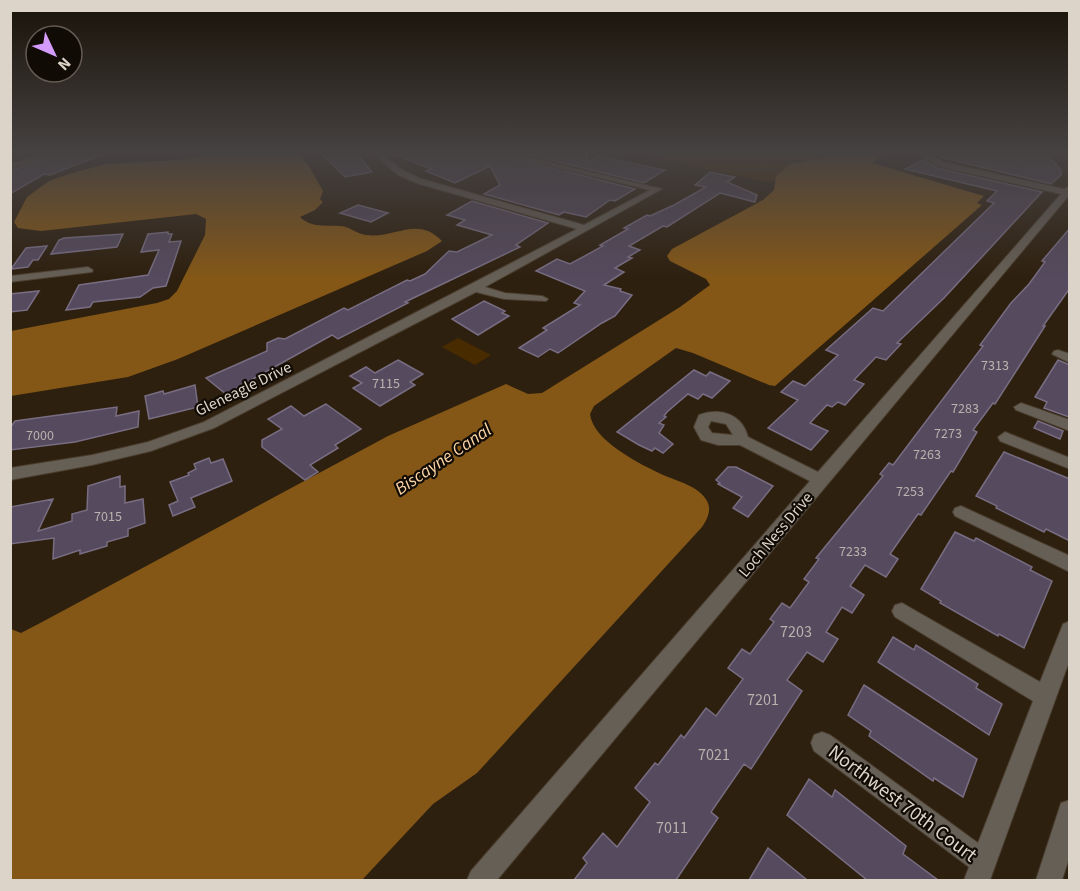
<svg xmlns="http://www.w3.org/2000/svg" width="1080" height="891" font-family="'Source Sans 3',sans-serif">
<rect width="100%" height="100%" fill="#2e200f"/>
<!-- green -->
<g fill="#492b00">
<polygon points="633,153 847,153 783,181 766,182"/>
<polygon points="458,338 491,355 475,365 442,347"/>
</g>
<!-- water -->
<g fill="#845717">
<path d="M218,153L299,154L310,168L323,191L320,199L323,202L315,210L300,217C311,228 326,225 340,226C349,226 357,234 366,235C395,239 417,215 442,241L427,251L178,359L128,377L11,396V331L157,303L169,299L177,291L205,235L206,219L196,214L41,231L18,228L14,222L27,197L49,181L69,174L106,164L178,160Z"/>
<path d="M848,153H885L872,163L984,196L977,203L982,205L775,386L769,385L693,353L676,348L594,406L590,414C593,441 640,464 663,475C677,481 699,486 707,501C712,510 707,520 702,527L477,773L433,804L362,880H11V629L21,633L44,621L388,436L506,384L528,394L542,393L680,307L710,285L706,279L670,261L667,256L672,249L763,200L774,190L776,176L791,164Z"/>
</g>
<!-- building -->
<g fill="#554a5e" stroke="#786d82" stroke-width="1.5">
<polygon points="61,153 104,154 50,175 44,174 10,194 10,171"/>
<polygon points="321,153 357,154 372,172 345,177"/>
<polygon points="391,153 494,153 635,189 615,201 610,200 586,217 564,212 559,215 484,194 500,185 490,166 455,183 426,171 431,169"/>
<polygon points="522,153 586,153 588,162 598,156 665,170 644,183"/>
<polygon points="955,153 1046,153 1061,170 1061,175 1051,184 940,157"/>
<polygon points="923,160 937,168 1042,192 944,298 897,343 901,344 886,360 876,357 854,380 864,384 845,405 838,402 832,407 827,405 810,423 828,431 811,450 768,428 798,400 781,392 793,381 805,386 838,355 826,350 873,308 883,311 994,203 987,201 997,191 905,169"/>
<polygon points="710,172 735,177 727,182 757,195 755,202 720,193 667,227 663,226 629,246 640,250 628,257 632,258 615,268 624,272 604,285 621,289 620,291 632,295 615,316 602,323 558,353 550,349 538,357 519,348 547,330 543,328 580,305 574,303 585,291 536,271 557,259 570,264 603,246 600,245 628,229 624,228 647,215 650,216 674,205 706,187 695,185"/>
<polygon points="472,201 548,223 516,245 520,247 405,302 408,303 338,339 332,335 226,394 206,378 267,351 267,343 278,338 285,339 344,308 348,310 407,280 410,281 425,274 449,251 457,252 492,235 457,225 465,220 447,215"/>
<polygon points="358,205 388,213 371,222 340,213"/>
<polygon points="1070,228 1070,288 1043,326 1045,326 995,404 993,403 973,430 977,432 953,472 951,471 921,515 918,514 890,554 898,559 886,577 865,565 850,586 864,595 852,613 842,607 826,632 838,639 823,662 807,652 787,680 802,691 751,769 744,764 711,812 718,818 676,880 574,880 587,863 583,858 603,833 617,847 650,802 635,788 655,763 658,765 681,735 684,738 706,708 716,716 743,679 728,668 742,649 750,654 774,622 770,619 782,603 790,608 809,582 804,579 819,559 816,558 883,476 880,474 889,463 893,465 983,346 980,345 1011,303 1029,284 1045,262 1042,261"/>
<polygon points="168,232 168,234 172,234 169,242 181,241 166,286 153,288 140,297 93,302 90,307 66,310 79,285 148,275 159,250 141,252 148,234"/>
<polygon points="123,234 117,247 51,254 59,240 64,238"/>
<polygon points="47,246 38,260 33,260 28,267 11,269 26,248"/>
<polygon points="39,291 27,310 10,312 10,294"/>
<polygon points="484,301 505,311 502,313 509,316 478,335 452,319"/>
<polygon points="398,360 423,374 410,382 415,385 380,406 353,388 362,383 350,376 366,367 375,373"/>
<polygon points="1058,360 1070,365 1069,417 1044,408 1047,402 1035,397"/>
<polygon points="694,370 706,376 710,372 730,381 712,398 703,394 698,399 688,394 667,412 664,416 666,417 659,423 664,425 659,433 673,444 663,453 655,448 652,451 639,445 617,432"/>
<polygon points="195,385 198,407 149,419 145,396 163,391 164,394"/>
<polygon points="326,404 361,429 335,445 338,448 310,465 318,472 305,480 262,447 262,440 282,429 268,419 291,406 304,416"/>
<polygon points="117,407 116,416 139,411 138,427 75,442 10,450 10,428 15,421"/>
<polygon points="1038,421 1063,431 1060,439 1034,428"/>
<polygon points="1004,452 1070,479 1070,541 1046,529 1044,532 996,508 997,506 976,496"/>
<polygon points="209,458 211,463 223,459 232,481 191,498 195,507 173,516 169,505 178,501 170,482 189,475 188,473 196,469 194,464"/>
<polygon points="728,467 736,467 773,486 748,517 733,508 742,497 718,484 720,483 716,480"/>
<polygon points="120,476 120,487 125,486 125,503 143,499 145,523 128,529 128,536 107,542 107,546 80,554 80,550 53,559 54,538 10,544 10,507 53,499 38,531 72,521 72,514 87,510 88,486"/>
<polygon points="955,532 974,541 976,538 1032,567 1030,570 1052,581 1024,648 999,634 998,636 940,603 941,601 921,589"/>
<polygon points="893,637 914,650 916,645 978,684 976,688 1002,704 989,735 878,662"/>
<polygon points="864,685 977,759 963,797 934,778 933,781 869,736 871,731 848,715"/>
<polygon points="809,779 832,797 835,790 906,846 903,854 938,880 867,880 787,815"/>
<polygon points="768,848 807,880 749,880"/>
</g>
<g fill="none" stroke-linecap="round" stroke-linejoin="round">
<!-- minor casing -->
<g stroke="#4a3d2d" stroke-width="2">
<g id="minor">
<polygon points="46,153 59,153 10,169 10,164"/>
<polygon points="372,153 381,153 404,171 422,179 584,225 650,190 496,153 511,153 662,189 485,287 505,293 542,296 548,299 546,301 504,299 476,292 214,428 151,451 92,465 10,480 10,468 92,455 148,442 204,422 577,229 416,183 398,175"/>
<path d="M923,153H929L943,162L1064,189L1070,186V194L497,880H467L471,871L810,481L740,445H718L701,440L694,427L699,415C720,407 742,414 748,437L818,472L1061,194L937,166L923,157ZM711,421L726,424L733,435L712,433L708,427Z"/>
<polygon points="1060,153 1069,153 1070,159"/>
<polygon points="88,267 93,270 92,272 10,282 10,276"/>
<polygon points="1058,350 1070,354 1070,363 1052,354 1054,351"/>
<polygon points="1021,403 1070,420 1070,431 1016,410 1014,407"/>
<polygon points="1005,432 1070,458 1070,469 1000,441 998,437"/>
<polygon points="961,506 1070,556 1070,572 955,516 953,512 955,508"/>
<polygon points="902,603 1040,682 1063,624 1070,621 1070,659 990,880 964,880 969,867 814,751 811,743 814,735 822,732 830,735 978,843 1033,701 895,617 892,611 895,605"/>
</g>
</g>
<!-- tertiary casing -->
<g stroke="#4a3d2d" stroke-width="2">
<polygon id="tertiary" points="1070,800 1070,855 1062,880 1036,880 1061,803"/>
</g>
<!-- minor -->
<use href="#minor" fill="#665f56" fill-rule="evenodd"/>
<!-- tertiary -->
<use href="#tertiary" fill="#665f56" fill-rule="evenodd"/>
</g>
<!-- sky -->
<linearGradient id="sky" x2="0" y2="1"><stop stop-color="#191208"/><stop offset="0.55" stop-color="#464242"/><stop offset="1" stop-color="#464242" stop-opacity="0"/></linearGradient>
<rect width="1080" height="278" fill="url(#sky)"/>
<g text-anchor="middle" stroke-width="4.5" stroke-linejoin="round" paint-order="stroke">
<!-- number labels -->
<g font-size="14" fill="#bbb2ae">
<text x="995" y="370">7313</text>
<text x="386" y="388">7115</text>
<text x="965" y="413">7283</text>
<text x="948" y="438">7273</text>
<text x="40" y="440">7000</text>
<text x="927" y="459">7263</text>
<text x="910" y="496">7253</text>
<text x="108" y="521">7015</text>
<text x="853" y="556">7233</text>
</g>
<!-- street labels -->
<g font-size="16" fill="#ddd4c9" stroke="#110b05">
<text transform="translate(243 388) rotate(-26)" y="6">Gleneagle Drive</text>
<text transform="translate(775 534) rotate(-50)" y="6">Loch Ness Drive</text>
</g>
<!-- near-number labels -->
<g font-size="16" fill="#bbb2ae">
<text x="796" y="637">7203</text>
<text x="763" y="705">7201</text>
<text x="714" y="760">7021</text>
<text x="672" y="833">7011</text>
</g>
<!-- water labels -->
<g font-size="18" font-style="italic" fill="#fdd4a5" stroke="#110b05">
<text transform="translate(443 459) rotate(-34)" y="6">Biscayne Canal</text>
</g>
<!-- near-street labels -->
<g font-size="20" fill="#ddd4c9" stroke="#110b05">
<text transform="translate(903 803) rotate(37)" y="7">Northwest 70th Court</text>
</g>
</g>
<!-- border -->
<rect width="1080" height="891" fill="none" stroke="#ddd4c9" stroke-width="24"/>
<!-- north arrow -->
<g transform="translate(54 54) rotate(134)"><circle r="28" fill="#110b05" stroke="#635b53" stroke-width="1.5"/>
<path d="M0-4.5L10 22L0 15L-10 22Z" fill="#d39cfc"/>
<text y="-9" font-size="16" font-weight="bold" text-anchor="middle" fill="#ddd4c9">N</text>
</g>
</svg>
